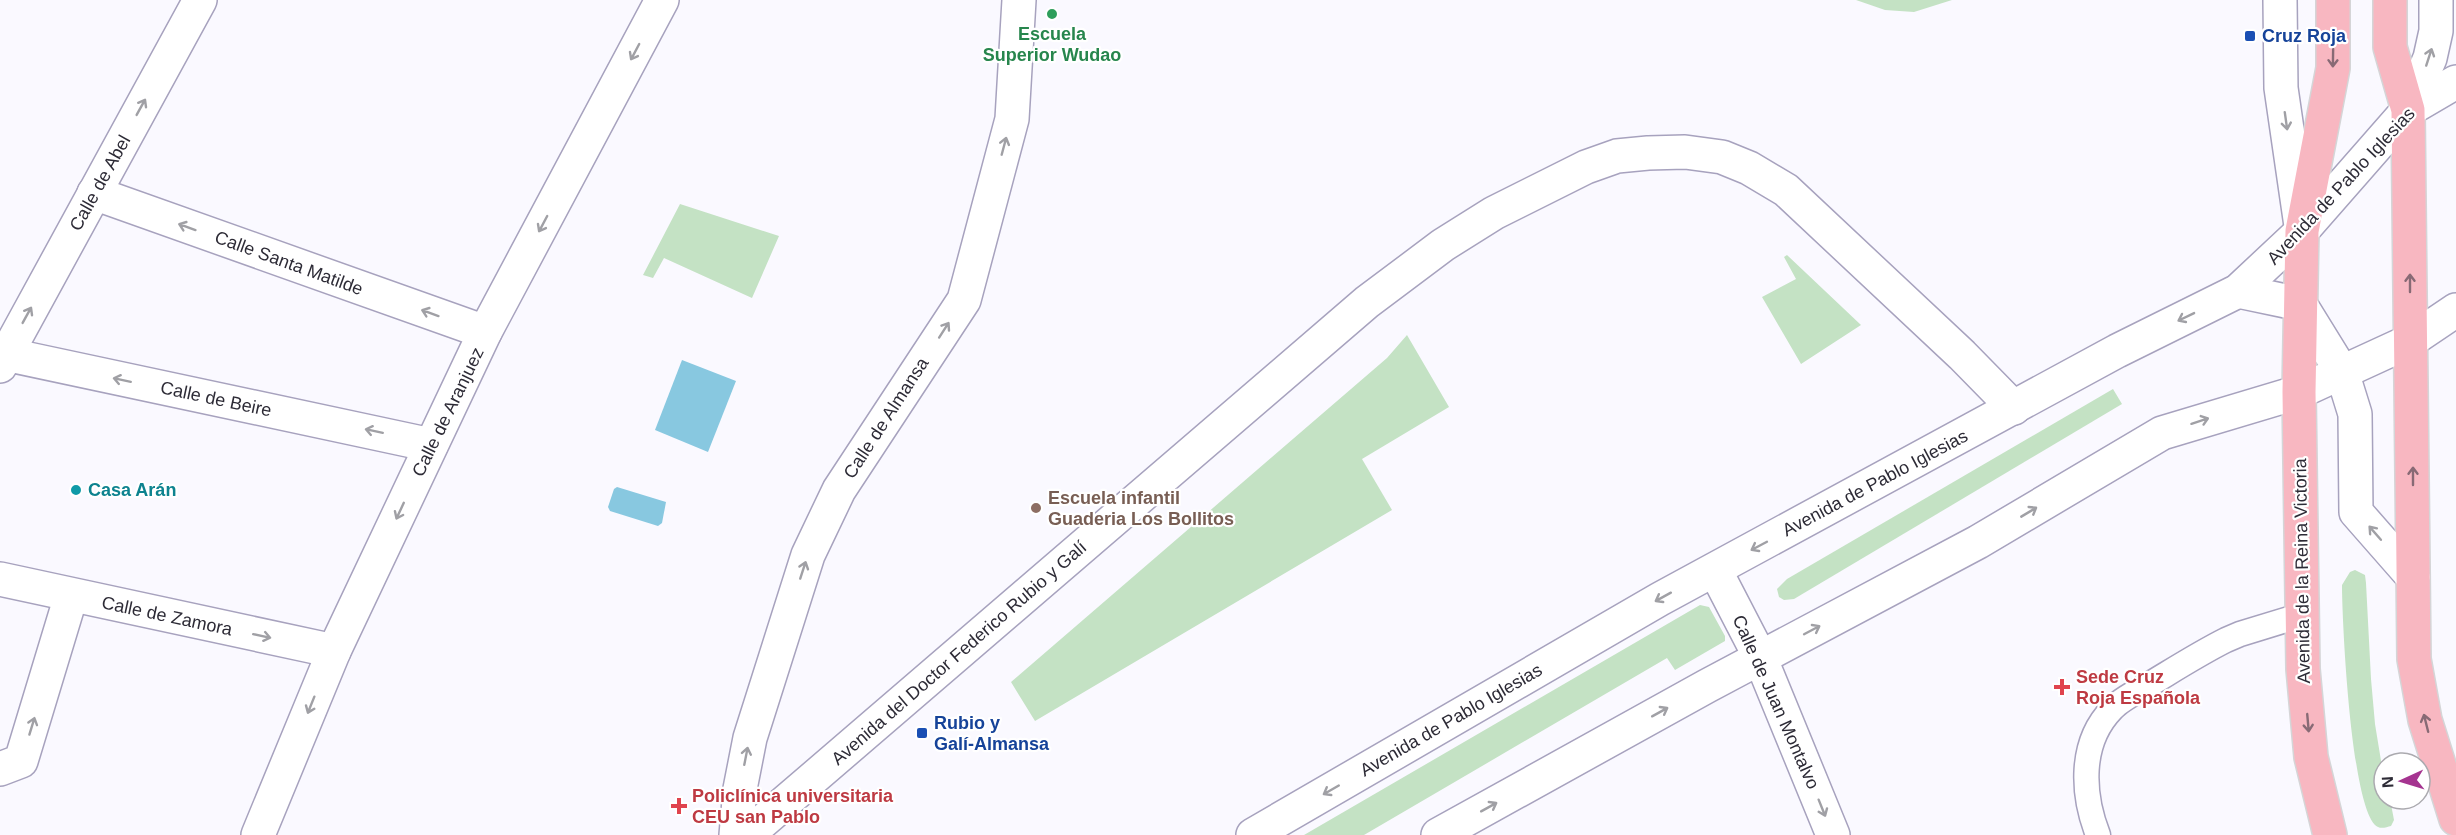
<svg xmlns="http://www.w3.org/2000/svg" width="2456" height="835" font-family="Arial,sans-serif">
<rect width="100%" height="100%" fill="#faf9ff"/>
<!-- green -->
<g fill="#c4e2c4">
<polygon points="1856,0 1952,0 1914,12 1885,10"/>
<polygon points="680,204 779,236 752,298 664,258 653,278 643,275"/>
<polygon points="1787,255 1861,325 1801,364 1762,297 1796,279 1784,257"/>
<polygon points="1407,335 1449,407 1362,459 1392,510 1035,721 1011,682 1387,358"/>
<polygon points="2113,389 2122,404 1794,599 1784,600 1779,597 1777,589 1787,579"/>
<path d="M2355,570L2365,575L2366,583L2371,679L2375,724L2384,779V799H2390L2394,820L2391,826C2387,827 2382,829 2378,827C2351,815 2342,618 2342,585L2350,572Z"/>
<polygon points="1700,605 1709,607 1725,636 1725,641 1675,670 1667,658 1364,835 1304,835"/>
</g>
<!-- water -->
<g fill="#88c8e0">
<polygon points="682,360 736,381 708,452 655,430"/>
<polygon points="617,487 666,502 662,523 658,526 610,511 608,507 614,489"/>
</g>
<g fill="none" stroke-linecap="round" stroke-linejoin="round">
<!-- service casing -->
<g stroke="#a7a2be" stroke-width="27">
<path id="service" d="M2098,835C2082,794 2079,743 2112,709C2121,699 2138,691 2150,684C2175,669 2200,653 2226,640L2240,634L2302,615"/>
</g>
<!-- minor casing -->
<g stroke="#a7a2be" stroke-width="36">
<g id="minor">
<polyline points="94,193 485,332"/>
<polyline points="0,353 431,445"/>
<polyline points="0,366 200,0"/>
<polyline points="1715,570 1760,657 1833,835"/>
<polyline points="0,579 334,651"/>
<polyline points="0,769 21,761 71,596"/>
<polyline points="258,835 334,651 485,332 662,0"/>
<polyline points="736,835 740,789 750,738 808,555 839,490 964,300 1012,119 1019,0"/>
<polyline points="747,835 1367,302 1443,245 1494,213 1586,167 1617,156 1648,153 1685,152 1722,157 1749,168 1786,190 1962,355 2014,408"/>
</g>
</g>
<!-- tertiary casing -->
<g stroke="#a7a2be" stroke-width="36">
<g id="tertiary">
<polyline points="2280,0 2281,88 2301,226"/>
<polyline points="2408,110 2430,58 2436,31 2436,0"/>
<polyline points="2238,291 2300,304 2342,372 2355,414 2356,512 2413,577"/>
<polyline points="1253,835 1660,599 2117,351 2238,291 2302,231 2408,110 2456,82"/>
<polyline points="1438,835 1707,686 1978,542 2162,433 2299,392 2410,341 2456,310"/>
</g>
</g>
<!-- primary casing -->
<g stroke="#d5d5d7" stroke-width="36">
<g id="primary">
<polyline points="2390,0 2390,47 2408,110 2414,659 2425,720 2456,819"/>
<polyline points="2330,835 2311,757 2303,669 2299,392 2302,231 2333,68 2333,0"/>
</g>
</g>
<!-- service -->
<use href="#service" stroke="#fff" stroke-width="24"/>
<!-- minor -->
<use href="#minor" stroke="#fff" stroke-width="33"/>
<!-- tertiary -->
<use href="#tertiary" stroke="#fff" stroke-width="33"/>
<!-- primary -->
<use href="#primary" stroke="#f8b7c1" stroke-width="33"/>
</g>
<!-- one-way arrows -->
<defs><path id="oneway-shaft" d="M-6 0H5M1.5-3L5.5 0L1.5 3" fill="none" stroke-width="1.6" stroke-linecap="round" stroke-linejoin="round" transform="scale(1.5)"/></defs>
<g stroke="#a0a0a5">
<use href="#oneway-shaft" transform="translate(635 52) rotate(118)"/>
<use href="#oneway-shaft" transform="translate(2429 57) rotate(-72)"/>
<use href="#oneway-shaft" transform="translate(141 107) rotate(-61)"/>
<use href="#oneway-shaft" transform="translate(2286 121) rotate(82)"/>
<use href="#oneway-shaft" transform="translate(1004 146) rotate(-75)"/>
<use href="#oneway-shaft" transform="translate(543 224) rotate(118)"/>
<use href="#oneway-shaft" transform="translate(187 227) rotate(-160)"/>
<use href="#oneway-shaft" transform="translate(430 313) rotate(-160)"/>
<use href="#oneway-shaft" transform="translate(27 315) rotate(-61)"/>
<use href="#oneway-shaft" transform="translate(2186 317) rotate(154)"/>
<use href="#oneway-shaft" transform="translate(944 330) rotate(-57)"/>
<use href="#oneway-shaft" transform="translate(122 380) rotate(-168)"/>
<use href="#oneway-shaft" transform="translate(2200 421) rotate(-18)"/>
<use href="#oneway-shaft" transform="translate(374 431) rotate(-168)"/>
<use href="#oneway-shaft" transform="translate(400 511) rotate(115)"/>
<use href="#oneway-shaft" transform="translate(2029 512) rotate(-31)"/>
<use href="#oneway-shaft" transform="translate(2375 533) rotate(-131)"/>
<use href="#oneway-shaft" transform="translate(1759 546) rotate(152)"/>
<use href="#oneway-shaft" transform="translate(803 570) rotate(-72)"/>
<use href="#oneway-shaft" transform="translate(1663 597) rotate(151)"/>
<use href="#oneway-shaft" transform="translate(1812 630) rotate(-28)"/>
<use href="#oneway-shaft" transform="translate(262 636) rotate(12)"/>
<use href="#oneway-shaft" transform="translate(311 705) rotate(112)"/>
<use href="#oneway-shaft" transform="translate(1660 712) rotate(-29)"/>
<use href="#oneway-shaft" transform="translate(32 726) rotate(-73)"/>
<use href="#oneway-shaft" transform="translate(746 756) rotate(-79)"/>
<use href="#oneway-shaft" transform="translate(1331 790) rotate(150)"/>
<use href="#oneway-shaft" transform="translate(1489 807) rotate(-29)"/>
<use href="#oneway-shaft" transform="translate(1822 808) rotate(68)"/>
</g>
<g stroke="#886a75">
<use href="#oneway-shaft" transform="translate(2333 58) rotate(91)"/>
<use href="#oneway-shaft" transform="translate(2410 283) rotate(-90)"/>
<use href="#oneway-shaft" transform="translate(2413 476) rotate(-90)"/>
<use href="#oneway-shaft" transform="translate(2308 723) rotate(85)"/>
<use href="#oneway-shaft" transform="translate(2426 723) rotate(-104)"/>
</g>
<!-- markers -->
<circle fill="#2e9e5b" stroke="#fff" stroke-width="2" cx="1052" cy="14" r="6"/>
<g fill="#1a4fb4" stroke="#fff" stroke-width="2">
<rect x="2244" y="30" width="12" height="12" rx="3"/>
<rect x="916" y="727" width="12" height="12" rx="3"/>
</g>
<circle fill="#0f9aa8" stroke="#fff" stroke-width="2" cx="76" cy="490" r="6"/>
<circle fill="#8d6e63" stroke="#fff" stroke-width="2" cx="1036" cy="508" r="6"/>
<g fill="#e0444e" stroke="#fff" stroke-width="2">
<path d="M2059 678h6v6h6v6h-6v6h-6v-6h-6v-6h6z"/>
<path d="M676 797h6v6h6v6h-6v6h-6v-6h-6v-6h6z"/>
</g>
<g text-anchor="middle" stroke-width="4.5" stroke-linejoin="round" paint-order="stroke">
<!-- leisure labels -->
<g font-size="18" font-weight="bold" fill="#27864d" stroke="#fff">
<text x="1052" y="40">Escuela<tspan x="1052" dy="21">Superior Wudao</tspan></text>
</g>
<!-- transit labels -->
<g font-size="18" font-weight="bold" fill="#164399" stroke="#fff" text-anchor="start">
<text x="2262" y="42">Cruz Roja</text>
<text x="934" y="729">Rubio y<tspan x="934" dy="21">Galí-Almansa</tspan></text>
</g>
<!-- street labels -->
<g font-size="18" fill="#2d2b36" stroke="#fff">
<text transform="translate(100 183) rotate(-61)" y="6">Calle de Abel</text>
<text transform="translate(2341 186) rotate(-47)" y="6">Avenida de Pablo Iglesias</text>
<text transform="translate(289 263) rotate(20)" y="6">Calle Santa Matilde</text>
<text transform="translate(216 399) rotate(12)" y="6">Calle de Beire</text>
<text transform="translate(448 412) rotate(-64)" y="6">Calle de Aranjuez</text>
<text transform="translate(886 418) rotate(-57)" y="6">Calle de Almansa</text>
<text transform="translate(1875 483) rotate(-28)" y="6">Avenida de Pablo Iglesias</text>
<text transform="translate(2302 571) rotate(-91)" y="6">Avenida de la Reina Victoria</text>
<text transform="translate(167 616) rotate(12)" y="6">Calle de Zamora</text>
<text transform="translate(959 653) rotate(-41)" y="6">Avenida del Doctor Federico Rubio y Galí</text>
<text transform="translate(1776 702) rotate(66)" y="6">Calle de Juan Montalvo</text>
<text transform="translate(1451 720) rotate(-30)" y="6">Avenida de Pablo Iglesias</text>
</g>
<!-- culture labels -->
<g font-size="18" font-weight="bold" fill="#0d838f" stroke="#fff" text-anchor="start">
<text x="88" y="496">Casa Arán</text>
</g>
<!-- education labels -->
<g font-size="18" font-weight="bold" fill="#785e54" stroke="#fff" text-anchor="start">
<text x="1048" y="504">Escuela infantil<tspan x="1048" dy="21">Guaderia Los Bollitos</tspan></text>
</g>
<!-- health labels -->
<g font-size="18" font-weight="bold" fill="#be3a42" stroke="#fff" text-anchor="start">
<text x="2076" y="683">Sede Cruz<tspan x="2076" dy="21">Roja Española</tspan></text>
<text x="692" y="802">Policlínica universitaria<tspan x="692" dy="21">CEU san Pablo</tspan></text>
</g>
</g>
<!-- north arrow -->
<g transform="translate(2402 781) rotate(266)"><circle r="28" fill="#ffffff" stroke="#abaaaf" stroke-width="1.5"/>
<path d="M0-4.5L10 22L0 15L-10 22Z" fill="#a53490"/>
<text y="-9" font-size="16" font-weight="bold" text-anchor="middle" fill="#2d2b36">N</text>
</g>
</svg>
